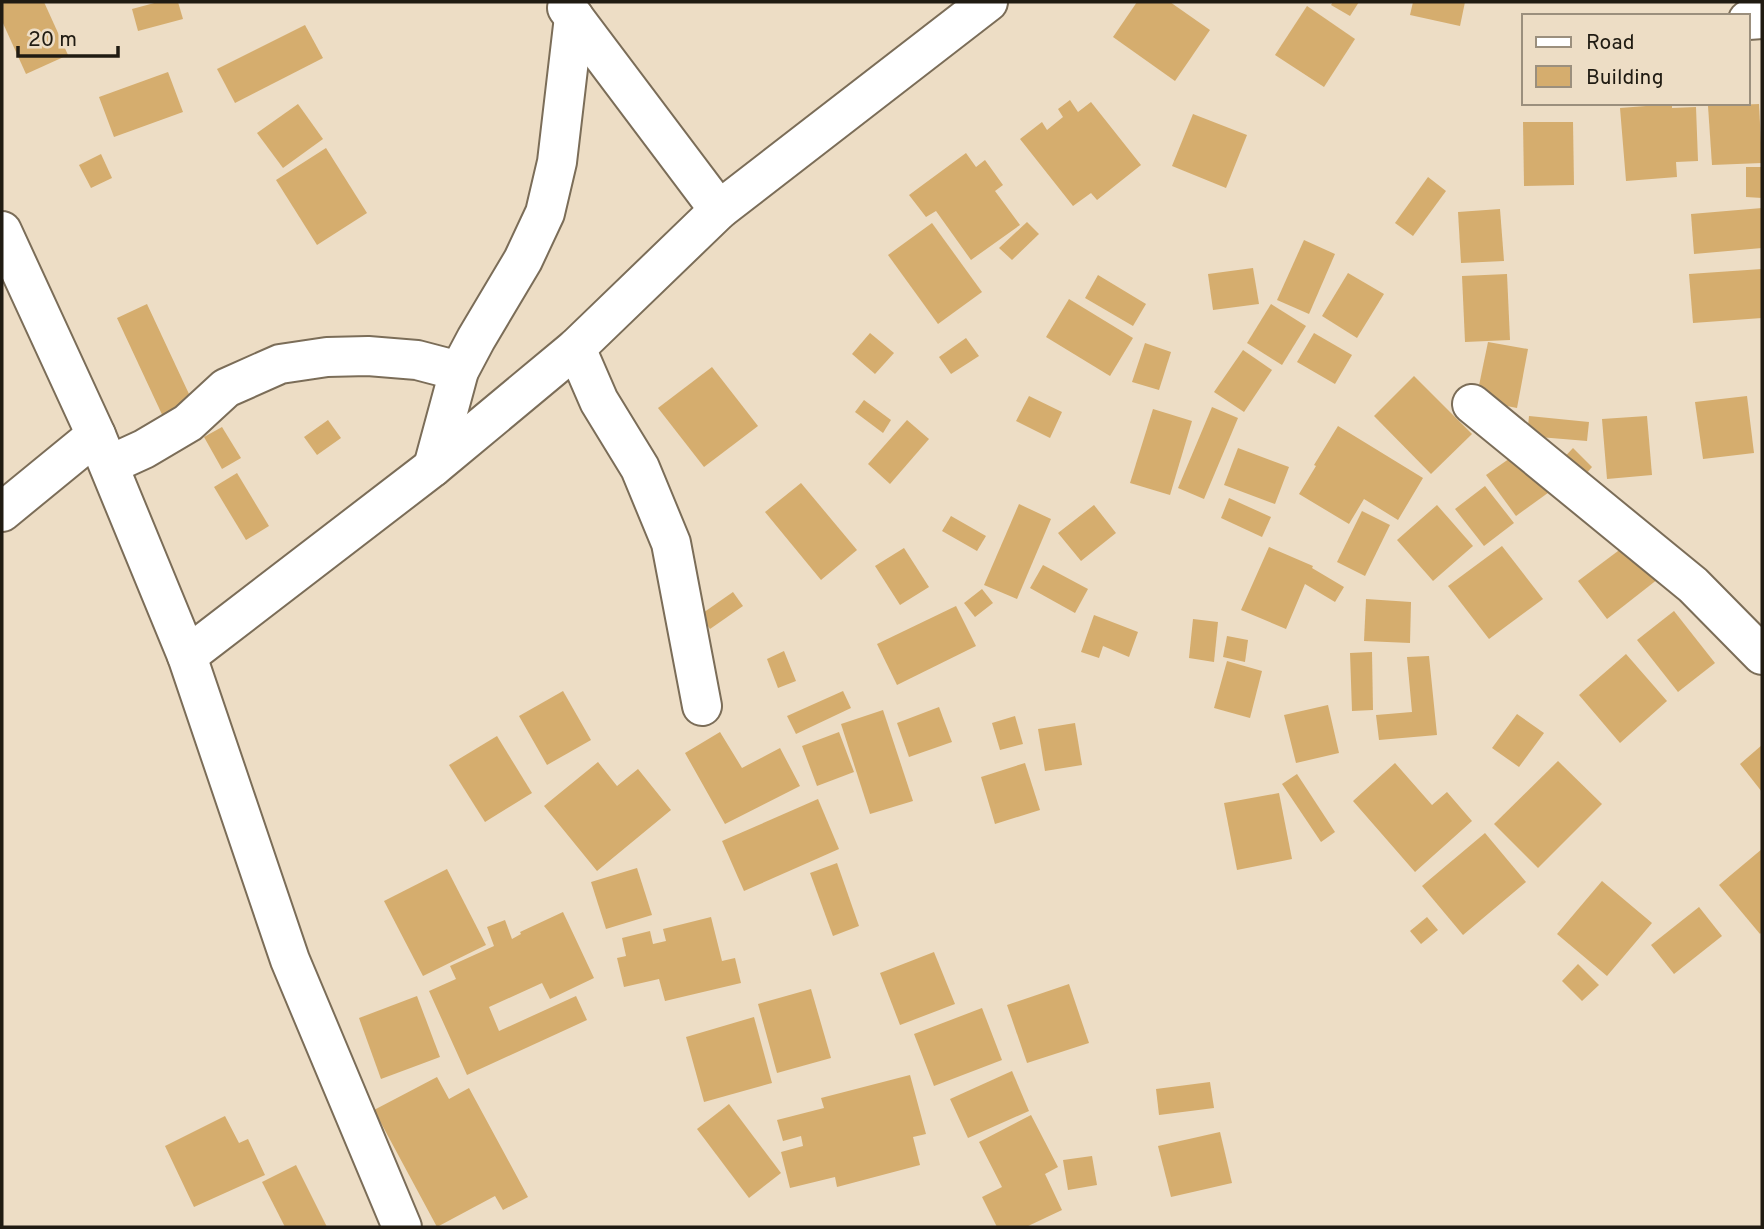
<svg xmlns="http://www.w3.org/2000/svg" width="1764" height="1229" font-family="Overpass,sans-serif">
<rect width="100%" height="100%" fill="#edddc5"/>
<!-- building -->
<g fill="#d5ad6e">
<polygon points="2,2 44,2 68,55 26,74 2,21"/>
<polygon points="158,2 178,2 183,19 138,31 132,9"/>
<polygon points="1137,2 1170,2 1210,30 1175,81 1113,37"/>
<polygon points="1333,2 1359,2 1350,16 1331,5"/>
<polygon points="1413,2 1465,2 1460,26 1410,15"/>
<polygon points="1307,6 1355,39 1324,87 1275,55"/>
<polygon points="305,25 323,58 235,103 217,69"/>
<polygon points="168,72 183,112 114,137 99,97"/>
<polygon points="1070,100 1078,112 1091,102 1141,165 1097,200 1091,193 1073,206 1020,139 1042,122 1047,130 1063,117 1058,109"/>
<polygon points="298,104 323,139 283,168 257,133"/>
<polygon points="1672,104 1672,108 1696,107 1698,161 1676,162 1677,177 1626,181 1620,108"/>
<polygon points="1759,104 1762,163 1712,165 1708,106"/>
<polygon points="1193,114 1247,135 1226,188 1172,166"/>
<polygon points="1523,122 1573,122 1574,185 1524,186"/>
<polygon points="326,148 367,213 317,245 276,180"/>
<polygon points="966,153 976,167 985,160 1003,185 995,191 1020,225 971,260 936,211 926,217 909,195"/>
<polygon points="101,154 112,178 91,188 79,165"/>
<polygon points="1746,167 1762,167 1762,198 1746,197"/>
<polygon points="1428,177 1446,191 1413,236 1395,223"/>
<polygon points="1762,208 1762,248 1694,254 1691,214"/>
<polygon points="1500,209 1504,261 1461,263 1458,212"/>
<polygon points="1027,222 1039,234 1012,260 999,248"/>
<polygon points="932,223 982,292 938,324 888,255"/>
<polygon points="1304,240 1335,254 1309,314 1277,300"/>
<polygon points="1253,268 1259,304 1213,310 1208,274"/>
<polygon points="1762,269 1762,318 1693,323 1689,274"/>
<polygon points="1348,273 1384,294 1357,338 1322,316"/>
<polygon points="1507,274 1510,340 1465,342 1462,276"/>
<polygon points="1098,275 1146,304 1133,326 1085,298"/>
<polygon points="1069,299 1133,338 1110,376 1046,337"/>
<polygon points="147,304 196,409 166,423 117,318"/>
<polygon points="1271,304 1306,326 1282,365 1247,343"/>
<polygon points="870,333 894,353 875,374 852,354"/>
<polygon points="1314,333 1352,355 1335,384 1297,362"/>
<polygon points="966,338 979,356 951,374 939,357"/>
<polygon points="1488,342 1528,349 1517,408 1476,400"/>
<polygon points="1145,343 1171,352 1159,390 1132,382"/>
<polygon points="1243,350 1272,370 1244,412 1214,392"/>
<polygon points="712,367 758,426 704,467 658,408"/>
<polygon points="1414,376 1472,434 1431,474 1374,416"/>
<polygon points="1029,396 1062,412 1050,438 1016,421"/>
<polygon points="1747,396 1754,453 1703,459 1695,402"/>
<polygon points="864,400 891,420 883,433 855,412"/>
<polygon points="1212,407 1238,418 1204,499 1178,488"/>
<polygon points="1153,409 1192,421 1170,495 1130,483"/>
<polygon points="1529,416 1589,422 1587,441 1527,436"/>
<polygon points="1647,416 1652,475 1607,479 1602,419"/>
<polygon points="328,420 341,438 317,455 304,437"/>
<polygon points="907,420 929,439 890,484 868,464"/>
<polygon points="1338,426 1423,478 1398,520 1364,499 1349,524 1299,494 1316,466 1314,465"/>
<polygon points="222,427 241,458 222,469 204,437"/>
<polygon points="1238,448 1289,467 1275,504 1224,485"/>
<polygon points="1573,448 1592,467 1579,482 1559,463"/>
<polygon points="1523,449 1552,490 1516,516 1486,475"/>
<polygon points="237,473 269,526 246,540 214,487"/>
<polygon points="801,483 857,550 821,580 765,512"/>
<polygon points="1485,486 1514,523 1484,546 1455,509"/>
<polygon points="1229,498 1271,517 1262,537 1221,518"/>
<polygon points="1019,504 1051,519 1017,599 984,585"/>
<polygon points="1094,505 1116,533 1081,561 1058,533"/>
<polygon points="1437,505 1473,546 1433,581 1397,540"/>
<polygon points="1362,511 1390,525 1365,576 1337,562"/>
<polygon points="951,516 986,536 977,551 942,531"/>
<polygon points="1630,542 1658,579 1607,619 1578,581"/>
<polygon points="1502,546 1543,599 1489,639 1448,586"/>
<polygon points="1269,547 1313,566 1312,568 1344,587 1335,602 1305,584 1286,629 1241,610"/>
<polygon points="904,548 929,587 900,605 875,566"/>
<polygon points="1043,565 1088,589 1075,613 1030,588"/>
<polygon points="982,589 993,603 975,617 964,603"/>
<polygon points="733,592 743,606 710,629 700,615"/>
<polygon points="1366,599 1411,602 1410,643 1364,641"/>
<polygon points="956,606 976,646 897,685 877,644"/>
<polygon points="1674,611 1715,663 1678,692 1637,640"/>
<polygon points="1094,615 1138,632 1129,657 1103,646 1099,658 1081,652"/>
<polygon points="1193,619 1218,622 1214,662 1189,658"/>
<polygon points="1227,636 1248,640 1245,662 1223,657"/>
<polygon points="784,651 796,681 778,688 767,659"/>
<polygon points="1372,652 1373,710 1352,711 1350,653"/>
<polygon points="1626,654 1667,701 1620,743 1579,695"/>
<polygon points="1429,656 1437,735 1379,740 1376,715 1412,712 1407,657"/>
<polygon points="1227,661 1262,671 1250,718 1214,708"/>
<polygon points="563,691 591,740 547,765 519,716"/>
<polygon points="843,691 851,708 796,734 787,716"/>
<polygon points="1328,705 1339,753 1296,763 1284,715"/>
<polygon points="939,707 952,742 909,757 897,723"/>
<polygon points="883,710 913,801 870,814 841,724"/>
<polygon points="1517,714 1544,733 1519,767 1492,748"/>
<polygon points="1015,716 1023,744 1000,750 992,723"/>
<polygon points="1075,723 1082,765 1045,771 1038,729"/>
<polygon points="720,732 742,768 780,748 800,786 725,824 685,753"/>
<polygon points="839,732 854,772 817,786 802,746"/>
<polygon points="497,736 532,793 485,822 449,765"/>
<polygon points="1762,745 1762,792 1740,764"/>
<polygon points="1558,761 1602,804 1538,868 1494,824"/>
<polygon points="598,762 617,786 638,769 671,810 597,871 544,806"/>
<polygon points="1025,763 1040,810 995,824 981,777"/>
<polygon points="1395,763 1432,805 1447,792 1472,821 1415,872 1353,801"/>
<polygon points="1297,774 1335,832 1321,842 1282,784"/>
<polygon points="1279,793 1292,859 1237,870 1224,803"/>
<polygon points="818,799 839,849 744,891 722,841"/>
<polygon points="1485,833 1526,882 1463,935 1422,886"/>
<polygon points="1762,849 1762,932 1760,934 1719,885"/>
<polygon points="837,863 859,926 833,936 810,873"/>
<polygon points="637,868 652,915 606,929 591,882"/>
<polygon points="447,869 486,945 423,976 384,901"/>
<polygon points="1602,881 1652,923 1607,976 1557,934"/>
<polygon points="1699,907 1722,936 1674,974 1651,945"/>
<polygon points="563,912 594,978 550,999 542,983 489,1007 499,1031 576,996 587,1020 467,1075 429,991 456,979 450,966 494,946 487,927 505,920 512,939 521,934 520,932"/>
<polygon points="711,917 722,961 735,958 741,983 665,1001 659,979 624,987 617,958 626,956 622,938 650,931 653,944 666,941 663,929"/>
<polygon points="1427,917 1438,930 1421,944 1410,931"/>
<polygon points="934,952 955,1004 900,1025 880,973"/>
<polygon points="1578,964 1599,985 1582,1001 1562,981"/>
<polygon points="1069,984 1089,1043 1027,1063 1007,1005"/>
<polygon points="811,989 831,1058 777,1073 758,1004"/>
<polygon points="417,996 440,1057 381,1079 359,1018"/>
<polygon points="982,1008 1002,1060 934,1086 914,1034"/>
<polygon points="754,1017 772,1083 704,1102 686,1037"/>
<polygon points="1012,1071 1029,1111 968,1138 950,1099"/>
<polygon points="910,1075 926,1134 913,1137 920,1165 837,1187 835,1177 790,1188 781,1152 803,1146 801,1136 783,1141 777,1120 824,1108 821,1098"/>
<polygon points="437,1077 449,1099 469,1088 528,1197 503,1210 495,1196 437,1227 374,1110"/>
<polygon points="1210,1082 1214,1108 1159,1115 1156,1089"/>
<polygon points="729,1104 781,1173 749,1198 697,1129"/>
<polygon points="1031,1115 1058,1167 1045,1174 1062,1210 1026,1227 997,1227 982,1197 1002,1187 979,1142"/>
<polygon points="225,1116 239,1143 248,1139 265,1175 194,1207 165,1146"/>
<polygon points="1220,1132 1232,1183 1171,1197 1158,1146"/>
<polygon points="1092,1156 1097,1185 1068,1190 1063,1160"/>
<polygon points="296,1165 327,1227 285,1227 262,1182"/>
</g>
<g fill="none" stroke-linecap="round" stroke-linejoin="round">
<!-- minor casing -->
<g stroke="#7b6d58" stroke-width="42">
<g id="minor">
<polyline points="567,8 719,210"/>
<polyline points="1748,20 1762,19"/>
<polyline points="2,231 96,435 187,656 290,960 402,1227"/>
<polyline points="576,348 599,401 640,468 671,543 702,706"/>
<polyline points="1472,404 1693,585 1762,655"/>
<polyline points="109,465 144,449 188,423 226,388 280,364 327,357 368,356 417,360 459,371"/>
<polyline points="433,467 459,371 476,339 523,260 545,213 557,162 574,17"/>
<polyline points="2,512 96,435"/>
<polyline points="187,656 433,467 576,348 719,210 988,2"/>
</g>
</g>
<!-- minor -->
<use href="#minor" stroke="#fff" stroke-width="38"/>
</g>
<!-- border -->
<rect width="1764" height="1229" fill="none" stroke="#201b12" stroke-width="7"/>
<!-- legend -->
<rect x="1522" y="14" width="228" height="91" fill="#edddc5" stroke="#9b8f7d" stroke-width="2"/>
<rect x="1536" y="37" width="35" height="10" fill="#ffffff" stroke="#9b8f7d" stroke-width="2"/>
<text x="1586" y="49" font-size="21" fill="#201b12">Road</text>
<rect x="1536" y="66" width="35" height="21" fill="#d5ad6e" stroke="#9b8f7d" stroke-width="2"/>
<text x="1586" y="84" font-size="21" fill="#201b12">Building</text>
<!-- scale -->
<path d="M18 46v10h100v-10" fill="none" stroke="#201b12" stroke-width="3.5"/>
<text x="28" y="46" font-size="21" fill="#201b12" stroke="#edddc5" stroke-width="5" paint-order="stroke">20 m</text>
</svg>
